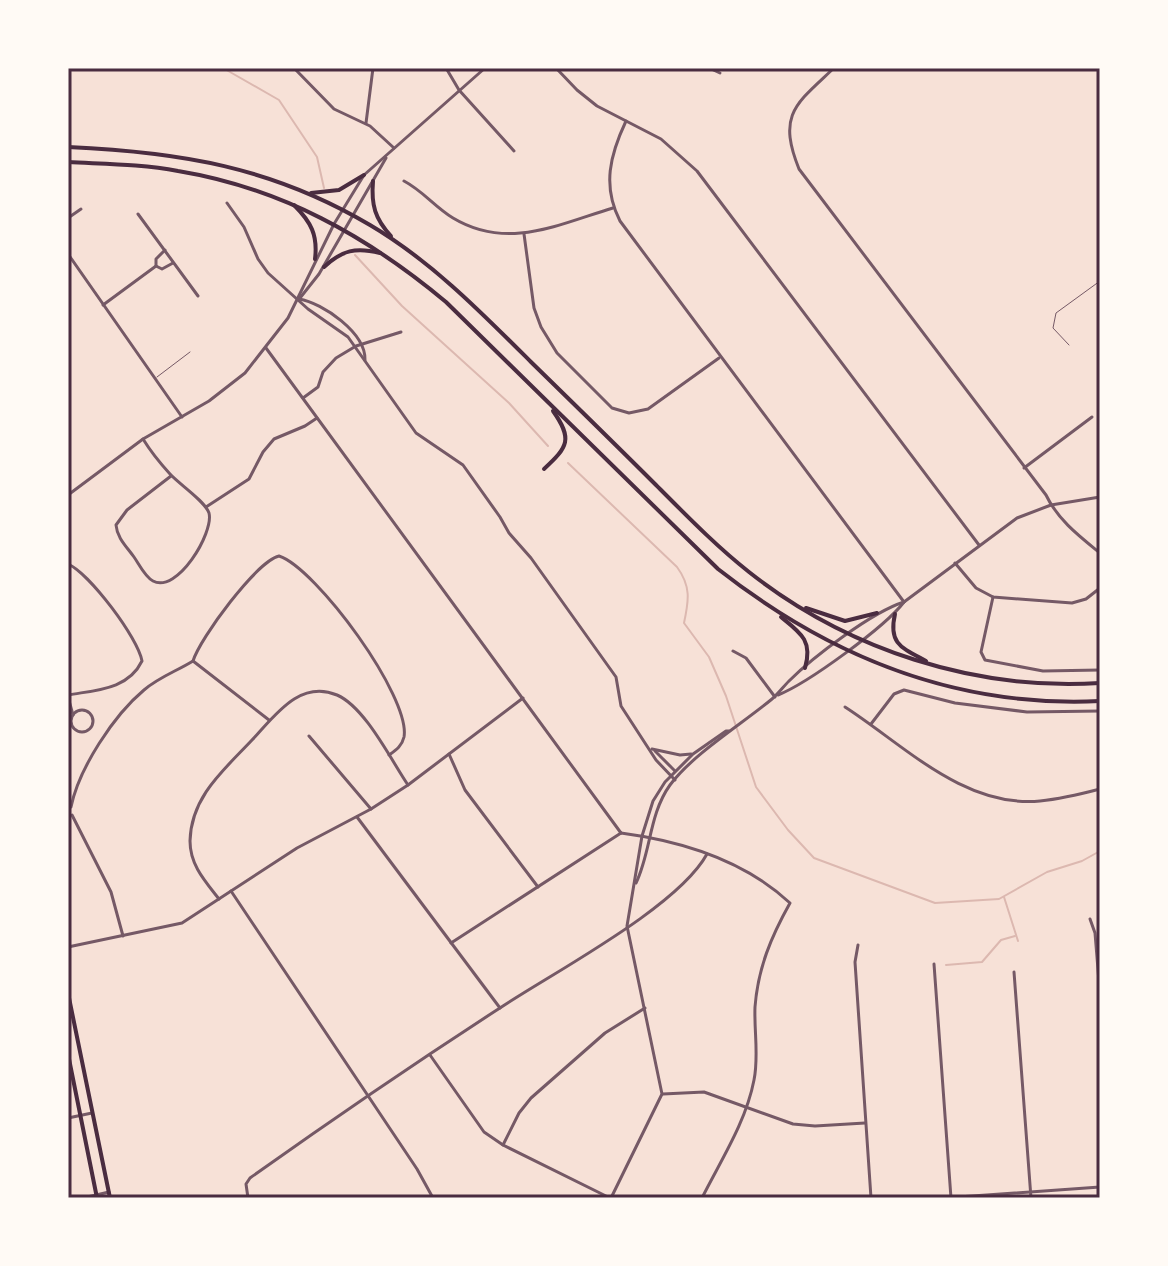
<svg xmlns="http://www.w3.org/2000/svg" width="1168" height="1266" font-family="'PT Serif',serif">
<rect width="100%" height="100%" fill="#f7e1d7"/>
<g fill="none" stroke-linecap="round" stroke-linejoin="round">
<!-- stream -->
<g stroke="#dcb8b0" stroke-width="2">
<polyline points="223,68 279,100 317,157 324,188"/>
<polyline points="355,255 402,306 509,403 548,446"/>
<path d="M568,463L677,567C691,586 689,600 684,623L709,657L726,696L756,787L788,830L814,858L935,903L999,899L1047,872L1082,861L1100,851"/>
<polyline points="1004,897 1018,941"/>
<polyline points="946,965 982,962 1001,940 1015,936"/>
</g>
<!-- service -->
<g stroke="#755966" stroke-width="1">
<polyline points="1069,345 1053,328 1056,313 1100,281"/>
<polyline points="157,377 190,352"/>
</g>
<!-- minor -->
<g stroke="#755966" stroke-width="3">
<polyline points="294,68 334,109 370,126 394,148"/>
<polyline points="446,68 459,90 514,151"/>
<polyline points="556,68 577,90 597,106 661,139 697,171 979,545"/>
<polyline points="709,68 720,73"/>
<path d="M834,68C796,104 777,114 799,169L1046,495C1058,520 1079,536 1100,553"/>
<path d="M626,121C610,155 602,186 620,221L904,602"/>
<polyline points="366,123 373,68"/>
<path d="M404,181C423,191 435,207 453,218C508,251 559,224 613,208"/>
<polyline points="227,203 244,227 258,259 268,273 308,309 348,337 416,433 463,465 500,517 509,533 531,558 616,677 621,706 656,760 675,780"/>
<polyline points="138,214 198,296"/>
<polyline points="68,218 81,209"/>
<polyline points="524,234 534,308 541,327 557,353 612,408 629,413 648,409 719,358"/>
<polyline points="68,254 182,417"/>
<polyline points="156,266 156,259 165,250"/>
<path d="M299,299C323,303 366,333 365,360"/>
<polyline points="103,305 156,266 162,269 173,263"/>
<polyline points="266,348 621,833"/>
<polyline points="303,398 318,387 323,372 336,358 356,346 401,332"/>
<path d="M143,439C151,452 160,463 170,474C179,484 205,501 209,513C214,533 177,594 153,581C145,577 139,564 134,557C127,547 117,538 116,525L127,510L171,476"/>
<polyline points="1024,468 1092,417"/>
<polyline points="206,507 249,479 263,452 274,439 305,426 317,418"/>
<polyline points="955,563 976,588 993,597 1072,603 1086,599 1100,588"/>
<path d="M68,564C90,574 138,638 142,661C128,690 95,690 68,695"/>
<polyline points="993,597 981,652 985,660 1043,671 1100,670"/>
<polyline points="733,651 746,658 775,697"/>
<polyline points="193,661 269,720"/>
<polyline points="68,697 73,715"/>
<path d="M845,707C904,745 964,808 1040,801C1060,799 1081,794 1100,789"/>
<circle cx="82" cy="721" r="11"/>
<polyline points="871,724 894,694 904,690 955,703 1027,712 1100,711"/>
<polyline points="309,736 371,809"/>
<polyline points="652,749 680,755 691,754"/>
<polyline points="655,751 675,771"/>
<polyline points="449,754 465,790 538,887"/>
<path d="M71,807C79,768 114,715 144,690C159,677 177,671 193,661C200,638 257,561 279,556C316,568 411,697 404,737C402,746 396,750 389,755"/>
<polyline points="72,815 111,892 123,936"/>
<polyline points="357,817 500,1008"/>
<path d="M621,833C681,841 745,861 790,903C771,937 758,968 755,1007C754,1032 759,1056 754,1080C746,1122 721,1160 702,1198"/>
<polyline points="231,891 417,1169 433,1198"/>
<path d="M219,899C205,881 190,865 190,841C191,796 225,769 252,740C274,717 299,679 337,695C365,707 391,760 408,785"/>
<polyline points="1090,919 1095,933 1100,994"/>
<polyline points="451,943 621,833"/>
<polyline points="858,945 855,962 871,1198"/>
<polyline points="68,947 182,923 297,848 371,809 408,785 523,698"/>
<polyline points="934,964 951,1198"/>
<polyline points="1014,972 1031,1198"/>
<polyline points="430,1055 484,1132 503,1145 610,1198"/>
<polyline points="663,1094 704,1092 793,1124 815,1126 865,1123"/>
<polyline points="68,1118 92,1113"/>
<polyline points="503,1145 519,1113 531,1098 605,1033 645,1008"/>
<polyline points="83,1198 109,1192"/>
<path d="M248,1198L246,1184L250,1178C333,1119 418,1061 503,1006C556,971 678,907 707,854"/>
<polyline points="944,1198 1100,1187"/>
</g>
<!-- tertiary -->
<g stroke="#755966" stroke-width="3">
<polyline points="300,298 319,274 386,158"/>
<polyline points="68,495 143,439 209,401 245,373 288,318 334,224 364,175 485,68"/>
<path d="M778,695C808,683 885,627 904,602L1017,518L1051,505L1100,497"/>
<path d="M636,883C651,852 649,814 670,785C693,754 742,724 772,699C778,694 783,687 789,681C813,657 872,612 904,602"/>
<polyline points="611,1198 662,1094 627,926 642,836 653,801 665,782 693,754 726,731 729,731"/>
</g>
<!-- primary -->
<g stroke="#4a2c40" stroke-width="4">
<path d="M68,147C180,152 272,167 370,225C431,261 481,312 531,362C573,403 615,444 656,485C686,515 716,546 749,572C848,650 975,691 1100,683"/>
<path d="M68,162C105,164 142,164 178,171C281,188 367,236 446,302L718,569C830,657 955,708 1100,701"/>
<path d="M373,181C371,205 375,219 391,236"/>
<polyline points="311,193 339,190 364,175"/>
<path d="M294,205C311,222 318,235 315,259"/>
<path d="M324,267C342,250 356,247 380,253"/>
<path d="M544,469C568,447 573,439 553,411"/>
<polyline points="806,608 845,621 877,613"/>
<path d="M895,614C888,644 902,648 926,661"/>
<path d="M781,617C801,633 813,641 805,668"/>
<polyline points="68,993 110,1198"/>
<polyline points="68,1054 97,1198"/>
</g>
</g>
<!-- border -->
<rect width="1168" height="1266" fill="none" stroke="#fffaf5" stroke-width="140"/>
<rect x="70" y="70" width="1028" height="1126" fill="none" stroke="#4a2c40" stroke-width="3"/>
</svg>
